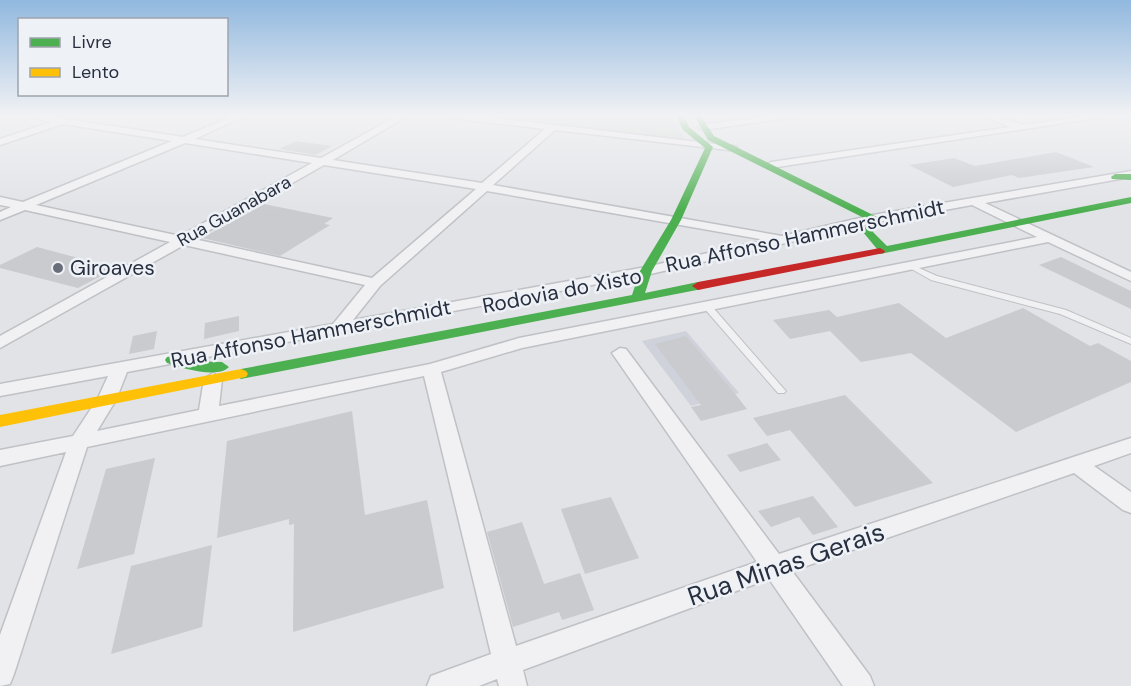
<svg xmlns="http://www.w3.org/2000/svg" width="1131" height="686" font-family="'DM Sans',sans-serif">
<rect width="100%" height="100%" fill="#e1e3e7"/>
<!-- built -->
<polygon fill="#cfd2da" points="686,331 739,393 691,406 642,341"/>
<!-- green -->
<polygon fill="#d1dad2" points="488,115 673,115 685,140"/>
<!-- building -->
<g fill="#c9cbcf">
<polygon points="296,141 303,142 332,146 316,155 279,149"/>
<polygon points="1056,152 1094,167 1019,178 1012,175 953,187 909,165 954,158 975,166"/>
<polygon points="264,204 333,218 324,224 330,225 280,256 202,238"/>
<polygon points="37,247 116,268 78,288 0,268 0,265"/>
<polygon points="1061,257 1131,291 1131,309 1039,265"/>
<polygon points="899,303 946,338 1023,308 1090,346 1098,343 1131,361 1131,382 1016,432 911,353 861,362 830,331 790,339 773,320 829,310 837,317"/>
<polygon points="239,316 239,331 204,339 205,323"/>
<polygon points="157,331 154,349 129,354 133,336"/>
<polygon points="686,336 736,395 747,409 701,421 691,407 701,405 655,344"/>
<polygon points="845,395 933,483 855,507 790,430 767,436 753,418"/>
<polygon points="352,411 365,515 427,500 444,588 293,632 294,524 289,525 289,519 217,538 227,441"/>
<polygon points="767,443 781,460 740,472 727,455"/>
<polygon points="155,458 134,554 77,569 106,469"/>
<polygon points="813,496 838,527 813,535 799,517 771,527 758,511"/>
<polygon points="611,497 639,558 585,574 561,509"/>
<polygon points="522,522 544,584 580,573 594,610 562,620 559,612 513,627 487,532"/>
<polygon points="212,545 202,627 111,654 131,566"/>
</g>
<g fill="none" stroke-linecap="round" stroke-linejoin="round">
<!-- lane casing -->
<g stroke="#bfc1c5" stroke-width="2">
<g id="lane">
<polygon points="910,264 937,276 1066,310 1131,338 1131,344 1060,314 931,280 908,267 907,266"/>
<polygon points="703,303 709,303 784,389 786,391 784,393 778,393 703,307 702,305"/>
</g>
</g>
<!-- street casing -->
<g stroke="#bfc1c5" stroke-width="3">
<g id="street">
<path d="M22,115H40L183,137L236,115H247L195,139L321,158L399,115H409L333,160L482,183L545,129L451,118L447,115H469L733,146L737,147V151L555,130L493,185L782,236L873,215L1131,171V177L985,203L1131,272V281L1048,242L522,348L441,372L516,646L757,562L612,353L620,348L626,349L779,554L1131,438V453L1094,466L1131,492V513L1123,510L1074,473L792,571L870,676L874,686H843L769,579L523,670L527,686H499L497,679L479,686H427L431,676L491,654L424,376L87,447L14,674L10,684L0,686V635L66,452L0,466V450L73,436L98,398L108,376L0,396V384L333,324L365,285L184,245L0,348V336L170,242L25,210L0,220V212L11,207L0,205V197L23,202L172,141L63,124L0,145V139L51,122ZM185,143L312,163L180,236L36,205ZM324,165L476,189L372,278L194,239ZM487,191L765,240L646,267L353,320L380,286ZM972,205L1037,237L519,338L430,364L219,406L222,379L213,373L204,379L199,410L97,431L116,400L127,372L646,275L873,223Z"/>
<polygon points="786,115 809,115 703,130 698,127 703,124"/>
<polygon points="982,115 993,115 1022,125 1097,115 1116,115 771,168 766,165 771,162 1010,127"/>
</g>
</g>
<!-- lane -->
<use href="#lane" fill="#f1f1f3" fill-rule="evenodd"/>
<!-- street -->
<use href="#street" fill="#f1f1f3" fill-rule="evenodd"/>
<!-- fast -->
<g fill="#4caf50" fill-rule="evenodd">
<polygon points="676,115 683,115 689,127 713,147 681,220 652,271 645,293 698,282 702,283 704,286 702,289 241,379 234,374 241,369 632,295 640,271 671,220 705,148 683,130"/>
<polygon points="694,115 700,115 714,136 877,217 878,219 873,232 887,246 1131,197 1131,203 880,254 876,253 875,251 877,249 863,232 868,220 708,140"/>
<polygon points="1115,174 1131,174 1131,180 1112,179 1111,177"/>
<path d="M172,356L190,361L222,362L229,367C218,379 181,368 167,363L165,360L167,357Z"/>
</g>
<!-- slow -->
<polygon fill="#ffc107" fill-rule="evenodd" points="241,369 246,371 248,374 246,377 0,427 0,415"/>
<!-- jam -->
<polygon fill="#c62828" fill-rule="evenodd" points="880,248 885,251 884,253 698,290 692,286 698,282"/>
</g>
<!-- sky -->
<linearGradient id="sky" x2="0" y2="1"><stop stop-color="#91b8df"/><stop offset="0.55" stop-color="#f2f2f4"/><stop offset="1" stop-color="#f2f2f4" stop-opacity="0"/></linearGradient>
<rect width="1131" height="211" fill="url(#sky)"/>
<!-- markers -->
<circle fill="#696f7a" stroke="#eef1f6" stroke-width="2" cx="58" cy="268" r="6"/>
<g text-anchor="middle" stroke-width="5" stroke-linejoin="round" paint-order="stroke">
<!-- far-street labels -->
<g font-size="18" fill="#283040" stroke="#eef1f6">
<text transform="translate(234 211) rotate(-29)" y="6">Rua Guanabara</text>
</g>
<!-- street labels -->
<g font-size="21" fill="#283040" stroke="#eef1f6">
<text transform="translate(805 236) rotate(-12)" y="7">Rua Affonso Hammerschmidt</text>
<text transform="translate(562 291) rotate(-11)" y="7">Rodovia do Xisto</text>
<text transform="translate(311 334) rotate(-11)" y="7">Rua Affonso Hammerschmidt</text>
</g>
<!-- poi labels -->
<g font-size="21" fill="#283040" stroke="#eef1f6" text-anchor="start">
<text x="70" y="275">Giroaves</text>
</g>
<!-- near-street labels -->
<g font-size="26" fill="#283040" stroke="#eef1f6">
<text transform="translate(786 564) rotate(-19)" y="9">Rua Minas Gerais</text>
</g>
</g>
<!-- legend -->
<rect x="18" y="18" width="210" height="78" fill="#eef1f6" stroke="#9fa4ad" stroke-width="1.5"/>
<rect x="30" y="38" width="30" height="9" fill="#4caf50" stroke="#9fa4ad" stroke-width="1.5"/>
<text x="72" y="48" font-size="18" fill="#283040">Livre</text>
<rect x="30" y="68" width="30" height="9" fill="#ffc107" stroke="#9fa4ad" stroke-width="1.5"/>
<text x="72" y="78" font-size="18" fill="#283040">Lento</text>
</svg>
